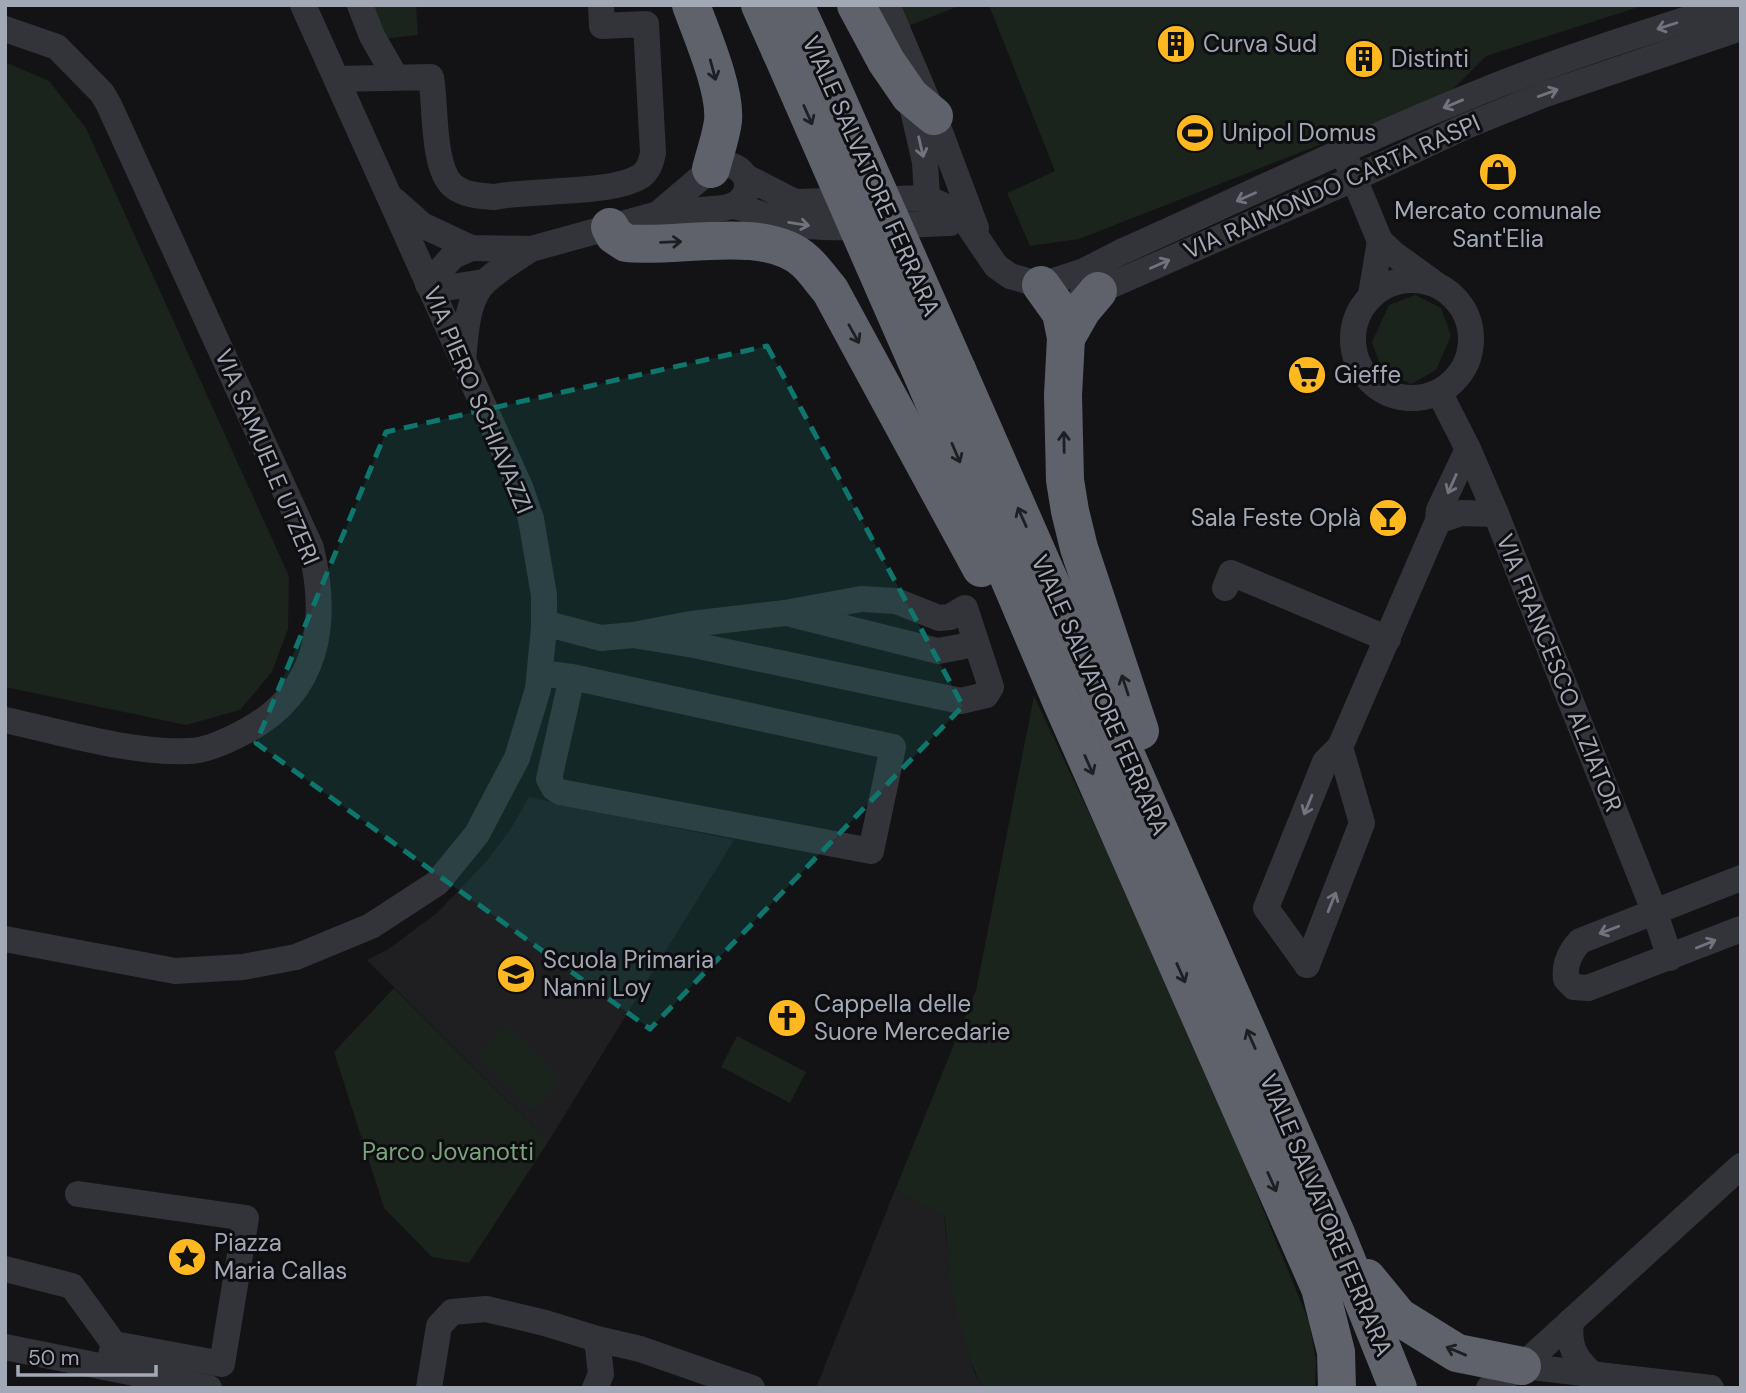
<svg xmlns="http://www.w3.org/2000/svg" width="1746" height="1393" font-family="'DM Sans',sans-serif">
<rect width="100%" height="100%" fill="#131315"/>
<!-- built -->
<g fill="#1f1f22">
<polygon points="529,797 734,840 548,1142 367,960 387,950 437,913 485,863 510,830"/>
<polygon points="895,1190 944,1215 949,1269 962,1331 974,1372 983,1388 816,1388"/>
</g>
<!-- green -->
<g fill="#1a231c">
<polygon points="369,5 416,5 418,35 383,39"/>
<polygon points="900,5 962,5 908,26"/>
<polygon points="989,5 1645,5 1486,56 1447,95 1079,239 1030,246 1007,193 1055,171"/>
<polygon points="5,62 49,81 86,128 289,576 288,629 272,672 240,710 186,725 5,687"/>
<polygon points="1415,295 1441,308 1451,336 1436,370 1411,384 1382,370 1372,342 1389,305"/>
<path d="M1034,696L1232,1118L1234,1136L1247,1170L1309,1322L1316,1360L1315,1388H983C964,1353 956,1310 949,1271C946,1252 948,1234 944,1216L895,1190L976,990Z"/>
<polygon points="394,988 548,1142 469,1263 432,1257 384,1208 334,1052"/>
<polygon points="506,1025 561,1080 531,1110 476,1055"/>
<polygon points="737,1036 806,1072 790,1103 721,1067"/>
</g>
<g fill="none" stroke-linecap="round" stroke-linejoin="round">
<!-- minor -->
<g stroke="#33343a" stroke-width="26">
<polyline points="360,5 372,36 395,76"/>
<polyline points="887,5 934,116 976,228"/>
<path d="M5,29L57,47L102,93L109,105L311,548C329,623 319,693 244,732C229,740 207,751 189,751C133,754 61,732 5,720"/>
<path d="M337,79L431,77C436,105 432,166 452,185C463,195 480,196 494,197C532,189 611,195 641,176C649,170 651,162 653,153L646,24L602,26L601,5"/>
<polyline points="909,93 925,162 927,198"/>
<path d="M719,164C753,162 758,202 724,208L658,214L711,169Z"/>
<polyline points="1348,164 1380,241 1371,295"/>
<path d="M746,177L795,202L927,198L960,213L996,266L1010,276L1041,285L1084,271L1121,252C1249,195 1375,133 1505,82C1580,53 1656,29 1732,5"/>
<polyline points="395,201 422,225 471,248 531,249 658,214"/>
<path d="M734,206C759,212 782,224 808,226C854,230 904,224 950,223"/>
<polyline points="1380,241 1394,254 1434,283"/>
<circle cx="1412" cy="339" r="59"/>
<polyline points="428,284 452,287 484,282"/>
<polyline points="428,284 453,256 471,248"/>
<polyline points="1082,295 1098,291 1353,179 1466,126 1543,95 1741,28"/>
<path d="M463,359C466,335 466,298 486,281C499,269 516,259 531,249"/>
<polyline points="1439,392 1468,449 1496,514 1655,913 1670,958"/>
<polyline points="1438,521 1461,513 1496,514"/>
<polyline points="1225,588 1231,573 1388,639"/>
<polyline points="794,615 938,651 976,644"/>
<polyline points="544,623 601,638 633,635 691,624 785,613 861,599 896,601 939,618 950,617 965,608 991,687 986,695 961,701 694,645 633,635"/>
<polyline points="540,673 572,677 893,747 871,851 560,792 554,788 549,779 572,677"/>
<path d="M1741,878L1580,941C1570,952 1564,964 1566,979L1574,987L1588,988L1741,929"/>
<polyline points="5,939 175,971 243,967 296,957 371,926 437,883 477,834 489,811 517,758 538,689 544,628 544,595 531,519 520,487 303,5"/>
<polyline points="1307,965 1266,908 1325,762 1340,747 1438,521 1439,510 1468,449"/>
<polyline points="1307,965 1362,823 1340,747"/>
<polyline points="78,1194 246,1218 222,1364 114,1344"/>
<polyline points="5,1269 72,1286 114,1344 110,1359"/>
<path d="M1571,1321C1568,1345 1574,1358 1592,1374"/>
<polyline points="5,1347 209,1388"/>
<polyline points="1522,1366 1711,1388"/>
<polyline points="429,1388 439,1326 452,1312 486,1309 545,1323 597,1339 640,1349 752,1388"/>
<polyline points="595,1388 601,1374 597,1339"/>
<polyline points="1489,1388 1522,1366 1741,1166"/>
</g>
<!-- highway -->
<g stroke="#5f626b" stroke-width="38">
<path d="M691,5C702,35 726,90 723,121C721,137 715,153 711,169"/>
<polyline points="760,5 781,52"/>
<polyline points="795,5 812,42"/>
<polyline points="856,5 886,61 910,96 934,116"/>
<path d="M610,227L614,235L626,243C677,249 764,224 805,261C814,269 822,281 830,290L981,568"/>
<polyline points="1041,285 1061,313 1066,338 1063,395 1065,480 1070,511 1079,548 1140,731"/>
<polyline points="1066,338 1082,310 1098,291"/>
<polyline points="957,370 1337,1236 1398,1388"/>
<polyline points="929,390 1062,703 1320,1288 1336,1352 1337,1388"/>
<polyline points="1367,1278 1399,1317 1457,1353 1522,1366"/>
</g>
<!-- highway-bridge -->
<g stroke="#5f626b" stroke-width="38">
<polyline points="812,42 957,370"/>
<polyline points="781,52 929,390"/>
</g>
</g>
<!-- one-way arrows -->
<defs><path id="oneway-shaft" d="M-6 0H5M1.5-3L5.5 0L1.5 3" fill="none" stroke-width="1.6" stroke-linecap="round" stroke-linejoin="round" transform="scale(1.75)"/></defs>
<g stroke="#71747e">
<use href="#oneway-shaft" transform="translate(1667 26) rotate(162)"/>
<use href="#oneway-shaft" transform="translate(1548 93) rotate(-20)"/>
<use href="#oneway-shaft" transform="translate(1453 104) rotate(157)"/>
<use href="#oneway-shaft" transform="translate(921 147) rotate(77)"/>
<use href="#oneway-shaft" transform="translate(1246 197) rotate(156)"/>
<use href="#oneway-shaft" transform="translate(799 224) rotate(9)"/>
<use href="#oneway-shaft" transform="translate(1160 264) rotate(-24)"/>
<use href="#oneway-shaft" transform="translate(1452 484) rotate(114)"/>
<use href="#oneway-shaft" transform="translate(1308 805) rotate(112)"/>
<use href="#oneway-shaft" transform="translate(1332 902) rotate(-68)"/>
<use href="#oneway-shaft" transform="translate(1609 930) rotate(159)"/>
<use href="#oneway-shaft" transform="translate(1706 944) rotate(-22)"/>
</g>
<g stroke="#1e1f22">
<use href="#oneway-shaft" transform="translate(713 70) rotate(75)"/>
<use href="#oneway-shaft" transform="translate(808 115) rotate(66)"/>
<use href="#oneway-shaft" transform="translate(671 242) rotate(-2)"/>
<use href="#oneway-shaft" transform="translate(854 334) rotate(61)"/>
<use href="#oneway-shaft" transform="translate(1064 442) rotate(-91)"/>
<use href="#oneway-shaft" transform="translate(956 453) rotate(67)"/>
<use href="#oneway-shaft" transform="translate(1022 517) rotate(-114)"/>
<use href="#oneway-shaft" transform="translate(1125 685) rotate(-108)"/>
<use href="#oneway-shaft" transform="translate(1089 765) rotate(66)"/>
<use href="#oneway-shaft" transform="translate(1181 973) rotate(66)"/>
<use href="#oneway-shaft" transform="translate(1251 1039) rotate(-114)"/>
<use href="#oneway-shaft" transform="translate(1272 1182) rotate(66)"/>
<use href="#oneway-shaft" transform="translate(1456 1351) rotate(-157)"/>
</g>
<!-- marked area -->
<path fill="#0f766e" fill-opacity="0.2" stroke="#0f766e" stroke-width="5" stroke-dasharray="14 9" stroke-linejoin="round" d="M767,346L963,706L650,1029L256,743L386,432Z"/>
<!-- icons -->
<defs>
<g id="building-disc" transform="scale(2.0125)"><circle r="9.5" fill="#ffb820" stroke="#0e0e10"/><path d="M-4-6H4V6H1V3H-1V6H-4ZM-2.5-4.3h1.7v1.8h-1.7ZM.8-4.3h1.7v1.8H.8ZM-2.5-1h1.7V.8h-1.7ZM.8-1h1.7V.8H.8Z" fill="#111"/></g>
<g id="stadium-disc" transform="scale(2.0125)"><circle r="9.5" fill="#ffb820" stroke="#0e0e10"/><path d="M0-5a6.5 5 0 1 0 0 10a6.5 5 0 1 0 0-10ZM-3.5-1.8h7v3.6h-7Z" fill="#111"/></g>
<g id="shop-disc" transform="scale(2.0125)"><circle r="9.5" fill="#ffb820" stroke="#0e0e10"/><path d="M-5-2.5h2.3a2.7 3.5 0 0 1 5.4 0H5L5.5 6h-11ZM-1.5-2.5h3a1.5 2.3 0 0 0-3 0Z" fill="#111"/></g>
<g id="supermarket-disc" transform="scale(2.0125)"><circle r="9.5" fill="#ffb820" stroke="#0e0e10"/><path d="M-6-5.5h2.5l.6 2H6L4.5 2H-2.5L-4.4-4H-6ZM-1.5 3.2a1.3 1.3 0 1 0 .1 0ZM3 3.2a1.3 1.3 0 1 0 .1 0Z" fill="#111"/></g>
<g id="bar-disc" transform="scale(2.0125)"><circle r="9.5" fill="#ffb820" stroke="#0e0e10"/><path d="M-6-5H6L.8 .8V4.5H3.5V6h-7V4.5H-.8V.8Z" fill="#111"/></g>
<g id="school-disc" transform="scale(2.0125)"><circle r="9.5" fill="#ffb820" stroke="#0e0e10"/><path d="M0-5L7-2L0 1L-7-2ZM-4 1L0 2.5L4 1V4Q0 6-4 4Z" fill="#111"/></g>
<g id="church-disc" transform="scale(2.0125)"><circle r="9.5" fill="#ffb820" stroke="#0e0e10"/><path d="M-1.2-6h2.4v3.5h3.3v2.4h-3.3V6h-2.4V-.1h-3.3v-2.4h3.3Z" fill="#111"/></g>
<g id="sight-disc" transform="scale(2.0125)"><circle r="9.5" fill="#ffb820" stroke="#0e0e10"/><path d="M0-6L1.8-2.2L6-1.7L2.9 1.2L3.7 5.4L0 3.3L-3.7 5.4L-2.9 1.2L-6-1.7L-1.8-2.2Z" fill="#111"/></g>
</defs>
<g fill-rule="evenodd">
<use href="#building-disc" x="1176" y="44"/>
<use href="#building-disc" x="1364" y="59"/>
<use href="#stadium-disc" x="1195" y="133"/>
<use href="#shop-disc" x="1498" y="172"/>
<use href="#supermarket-disc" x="1307" y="375"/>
<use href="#bar-disc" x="1388" y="518"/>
<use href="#school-disc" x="516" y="974"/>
<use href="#church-disc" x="787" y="1018"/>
<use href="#sight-disc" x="187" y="1257"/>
</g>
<g text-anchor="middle" stroke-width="6" stroke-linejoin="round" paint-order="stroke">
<!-- poi labels -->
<g font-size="24" fill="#a3a8b6" stroke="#0e0e10" text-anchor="start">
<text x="1203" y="52">Curva Sud</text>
<text x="1391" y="67">Distinti</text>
<text x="1222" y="141">Unipol Domus</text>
<text x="1498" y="219" text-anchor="middle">Mercato comunale<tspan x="1498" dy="28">Sant'Elia</tspan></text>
<text x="1334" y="383">Gieffe</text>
<text x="1361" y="526" text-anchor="end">Sala Feste Oplà</text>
<text x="543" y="968">Scuola Primaria<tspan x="543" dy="28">Nanni Loy</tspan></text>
<text x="814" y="1012">Cappella delle<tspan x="814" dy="28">Suore Mercedarie</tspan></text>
<text x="214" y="1251">Piazza<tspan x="214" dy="28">Maria Callas</tspan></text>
</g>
<!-- street labels -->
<g font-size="24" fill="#a3a8b6" stroke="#0e0e10">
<text transform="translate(871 176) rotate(66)" y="8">VIALE SALVATORE FERRARA</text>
<text transform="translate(1332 187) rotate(-24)" y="8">VIA RAIMONDO CARTA RASPI</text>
<text transform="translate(478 400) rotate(67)" y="8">VIA PIERO SCHIAVAZZI</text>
<text transform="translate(267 457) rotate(67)" y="8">VIA SAMUELE UTZERI</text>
<text transform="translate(1559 673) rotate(68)" y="8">VIA FRANCESCO ALZIATOR</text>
<text transform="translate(1100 695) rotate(66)" y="8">VIALE SALVATORE FERRARA</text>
<text transform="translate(1326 1215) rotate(67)" y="8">VIALE SALVATORE FERRARA</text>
</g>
<!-- park labels -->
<g font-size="24" fill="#78a37b" stroke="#0e0e10">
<text x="448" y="1160">Parco Jovanotti</text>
</g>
</g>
<!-- border -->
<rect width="1746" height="1393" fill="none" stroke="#a3a8b6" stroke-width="14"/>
<!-- scale -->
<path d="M18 1365v10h138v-10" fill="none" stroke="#a3a8b6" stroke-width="3.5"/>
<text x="28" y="1365" font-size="21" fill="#a3a8b6" stroke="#0e0e10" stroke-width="5" paint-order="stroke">50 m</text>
</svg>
